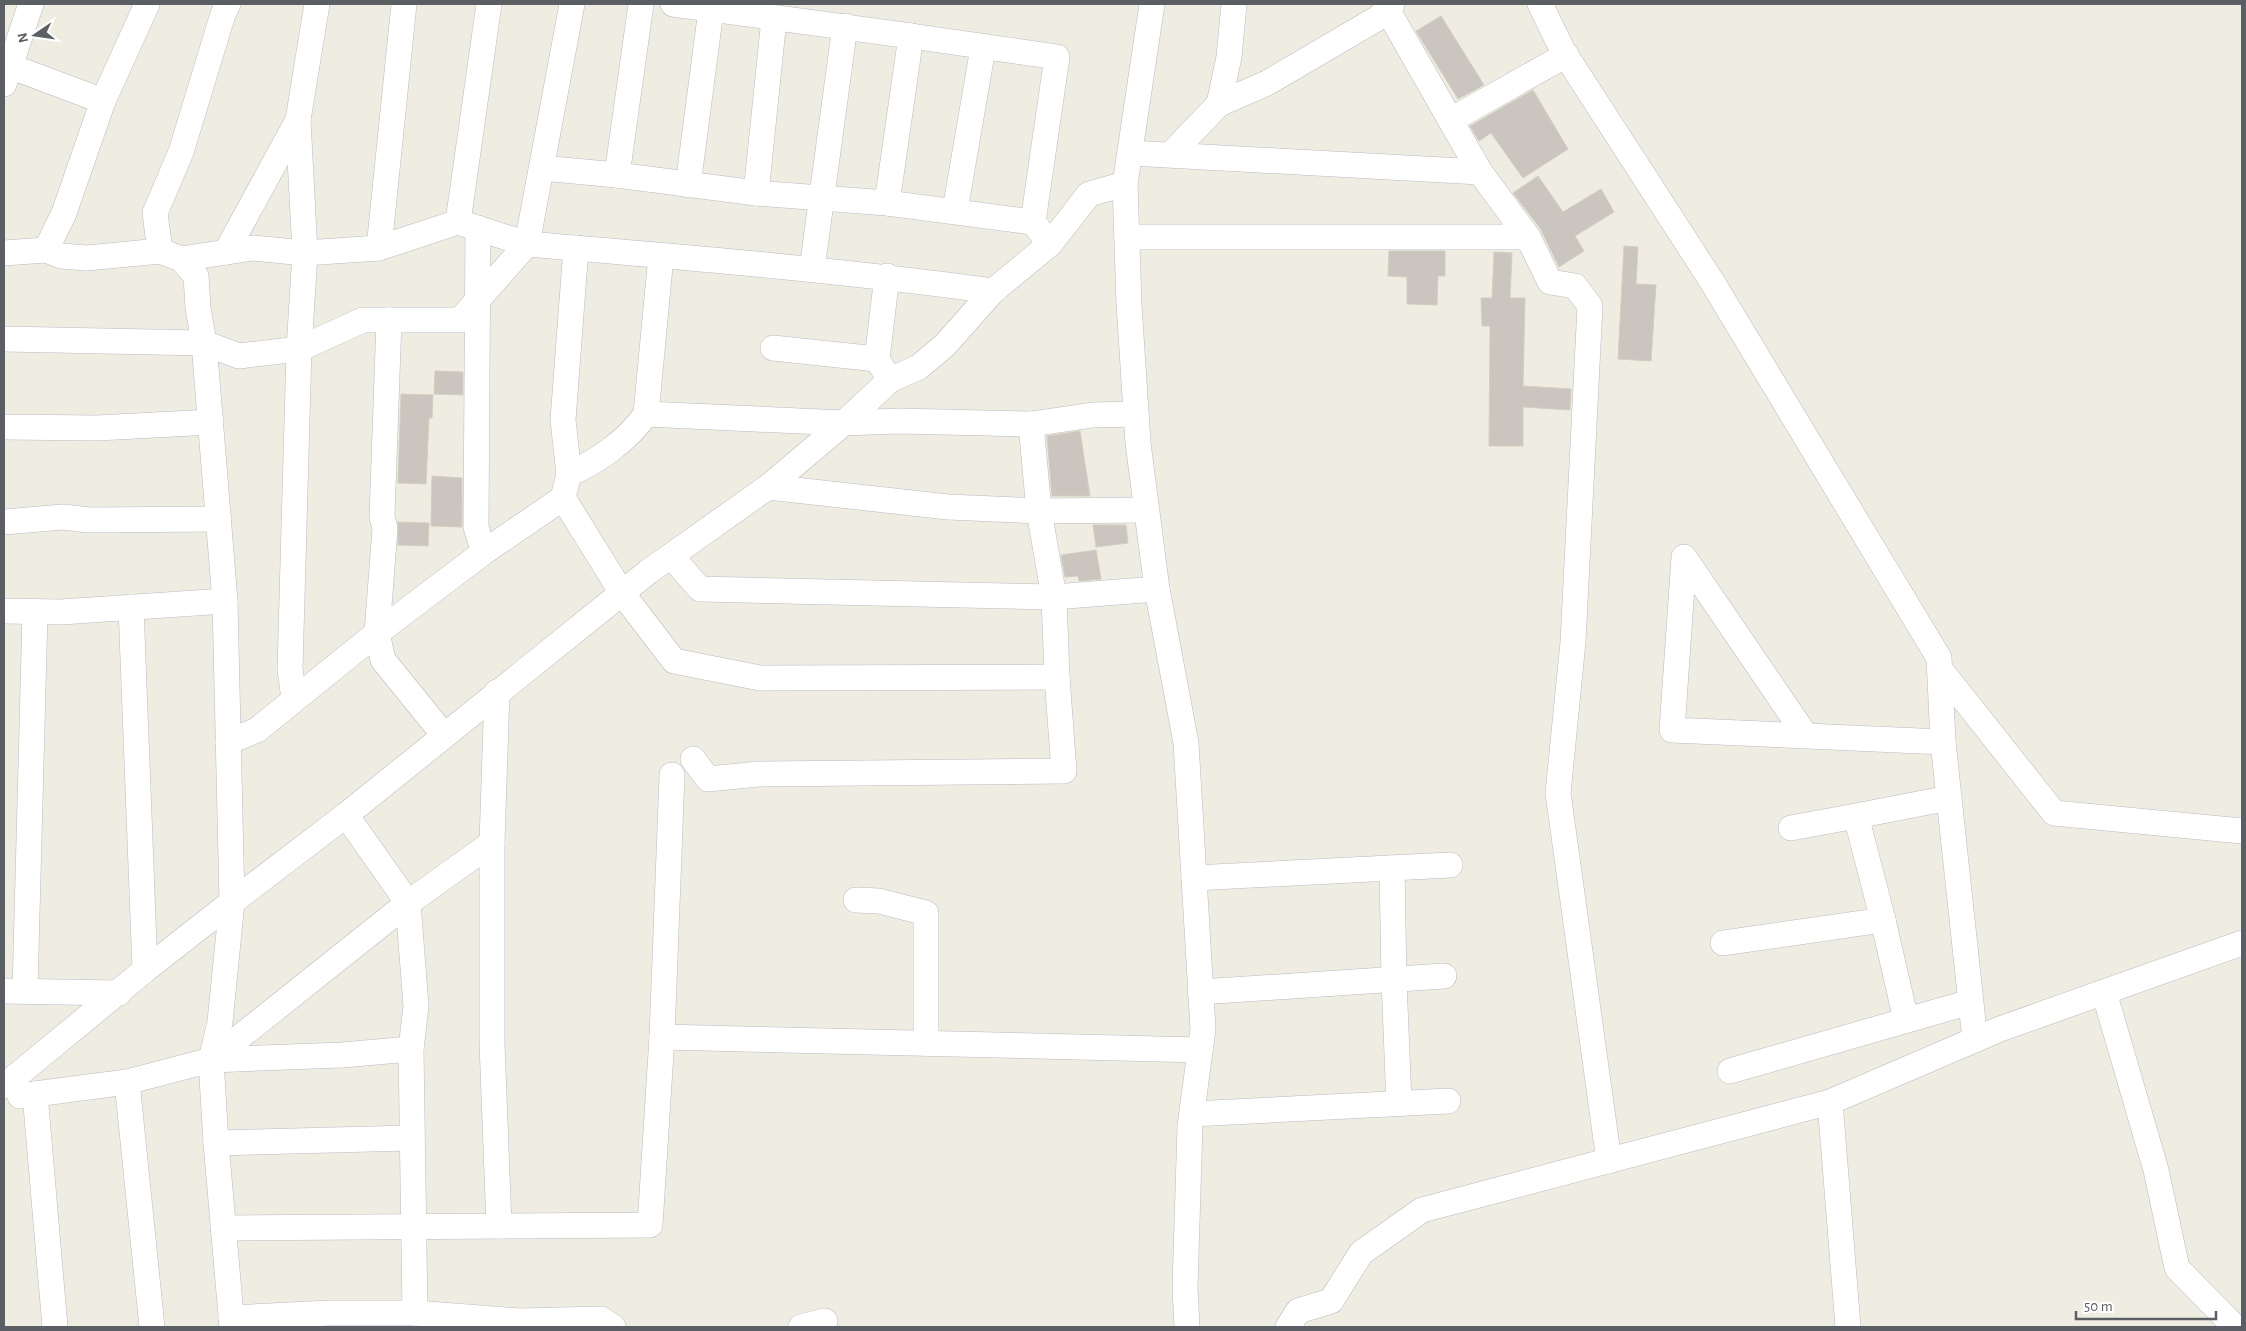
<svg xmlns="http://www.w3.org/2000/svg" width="2246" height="1331" font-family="'Alegreya Sans',sans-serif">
<rect width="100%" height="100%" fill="#efece2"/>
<!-- building -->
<g fill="#cac6bf" stroke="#d4cec0">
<polygon points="1441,16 1484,85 1458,99 1416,31"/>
<polygon points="1533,90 1568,149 1523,178 1491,133 1479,141 1470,126"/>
<polygon points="1538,176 1563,212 1601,189 1614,212 1575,236 1584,251 1559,267 1540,228 1513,193"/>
<polygon points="1624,246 1638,247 1636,284 1656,285 1651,361 1618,359"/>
<polygon points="1389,251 1445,251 1445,276 1438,276 1437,305 1407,304 1407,277 1388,276"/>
<polygon points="1494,252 1512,253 1510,298 1525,298 1523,386 1571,389 1570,410 1523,407 1523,446 1489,446 1490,326 1482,326 1481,298 1492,298"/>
<polygon points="435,371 463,372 463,395 434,394"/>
<polygon points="401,394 433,395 432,418 429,418 426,484 398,483"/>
<polygon points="1080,431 1090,496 1052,496 1047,436"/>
<polygon points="432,476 462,478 462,527 431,526"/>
<polygon points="398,522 429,523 428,546 398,545"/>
<polygon points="1093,525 1126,525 1128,543 1096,547"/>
<polygon points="1096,550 1101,579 1079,581 1078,576 1065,577 1061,555"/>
</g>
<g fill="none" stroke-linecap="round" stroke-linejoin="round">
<!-- minor casing -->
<g stroke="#b8bbc0" stroke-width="26">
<g id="minor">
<polyline points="147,4 103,101 64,213 46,250 61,256 87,258 160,251 181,259 196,276 198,308 204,343 239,356 299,349 363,320 460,320 527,244 458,222 489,4"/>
<path d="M572,4L527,244C683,257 838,270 993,291"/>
<polyline points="673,4 911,36 887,203"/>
<polyline points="1152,4 1125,184 1129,304 1138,443 1157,589 1186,743 1203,1029 1190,1126 1185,1288 1187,1327"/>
<polyline points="1540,4 1563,51 1711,280 1939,658 1943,742 1975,1040"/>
<polyline points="1387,9 1480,172"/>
<polyline points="911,36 1057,57 1033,222"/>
<polyline points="4,64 103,101"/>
<polyline points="4,84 31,4"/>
<polyline points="1219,104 1229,57 1234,4"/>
<polyline points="1451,120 1566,55"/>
<polyline points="1171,154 1219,104 1267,83 1378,18 1392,4"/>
<polyline points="542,168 617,175 756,193 887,203 1033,222 1050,244"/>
<polyline points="617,175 641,4"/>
<polyline points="688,185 711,10"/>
<polyline points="756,193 774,19"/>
<polyline points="955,210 983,48"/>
<polyline points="478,228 476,527 484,552"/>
<polyline points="1127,237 1528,237 1480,172 1130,153"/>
<polyline points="1528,237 1550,282 1575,286 1590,306 1573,642 1558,793 1609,1161"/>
<polyline points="379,248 404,4"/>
<polyline points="576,248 563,420 569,474 563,498 622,593 674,661 760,678 1057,677"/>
<polyline points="160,251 155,213 181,152 223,14 228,4"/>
<polyline points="226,252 298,120"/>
<polyline points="4,253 46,250"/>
<polyline points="181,259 253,248 305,253 379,248 458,222"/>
<polyline points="812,269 845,26"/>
<polyline points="887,276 877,359 890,380"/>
<polyline points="389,320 382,517 385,528 377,633 383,660 443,734"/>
<polyline points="4,339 204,343 225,601 232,902 145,970 4,1086"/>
<polyline points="773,348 877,359"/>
<polyline points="646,414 844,423 890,380 919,367 945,345 993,291 1050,244 1089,194 1125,184"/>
<polyline points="4,427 97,428 211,422"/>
<path d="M569,474C597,462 628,440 646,414L661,256"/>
<polyline points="768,487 948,507 1039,511 1146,510"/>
<polyline points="4,522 63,517 89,520 219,519"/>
<polyline points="671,556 700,589 1054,597 1157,589"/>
<polyline points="131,607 145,970"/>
<polyline points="4,611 61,612 225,601"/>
<polyline points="1940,669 2054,813 2242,831"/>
<polyline points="497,692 492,843 492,1043 499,1226"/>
<polyline points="294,699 290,669 299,349 305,253 298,120 317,4"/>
<polyline points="1806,736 1684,557 1672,730 1943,742"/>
<polyline points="228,742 257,730 377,633 484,552 563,498"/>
<polyline points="693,759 708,779 759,774 1064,771 1057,677 1054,597 1039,511 1031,424"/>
<polyline points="346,815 408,903 416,1006 411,1049 415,1313"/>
<polyline points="1791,828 1856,816"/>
<polyline points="1392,868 1394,980 1399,1103"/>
<polyline points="1194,878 1450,865"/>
<polyline points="856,900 879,901 926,913 926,1043"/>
<polyline points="1883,920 1906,1020"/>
<polyline points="1723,943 1883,920 1856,816 1949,798"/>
<polyline points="25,990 35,613"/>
<polyline points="4,991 119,993"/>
<polyline points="1200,992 1444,976"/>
<polyline points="2104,992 2156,1170 2177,1268 2230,1322"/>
<polyline points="662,1037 1200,1050"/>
<polyline points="211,1060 220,1022 232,902 346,815 648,572 768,487 844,423 899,421 1031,424 1093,415 1136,414"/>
<polyline points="211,1060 408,903 492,843"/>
<polyline points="211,1060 342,1055 411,1049"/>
<polyline points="1730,1071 1970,1002"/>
<polyline points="127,1082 152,1327"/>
<polyline points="35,1094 127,1082 211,1060 216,1143 232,1327"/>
<polyline points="20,1096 35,1094 55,1327"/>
<polyline points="1192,1114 1448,1101"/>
<polyline points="216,1143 411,1138"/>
<polyline points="223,1228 650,1225 662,1037 672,775"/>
<polyline points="231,1318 329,1313 415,1313 520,1321 601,1319 613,1327"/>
<polyline points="801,1327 825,1321"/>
<polyline points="1288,1327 1298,1311 1331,1301 1361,1253 1422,1210 1830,1102"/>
<polyline points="1848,1327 1830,1102 2000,1029 2242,943"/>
</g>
</g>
<!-- minor -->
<use href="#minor" stroke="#fff" stroke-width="25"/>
</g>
<!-- border -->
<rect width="2246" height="1331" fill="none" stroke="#5b5f64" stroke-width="10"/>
<!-- north arrow -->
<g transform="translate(35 35) rotate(257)" stroke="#ffffff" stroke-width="4" paint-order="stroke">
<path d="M0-4L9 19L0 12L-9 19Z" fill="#5b5f64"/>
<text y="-8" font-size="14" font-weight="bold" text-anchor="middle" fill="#5b5f64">N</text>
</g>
<!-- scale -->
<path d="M2076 1311v8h140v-8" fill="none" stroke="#5b5f64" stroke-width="2.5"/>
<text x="2084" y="1311" font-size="15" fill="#5b5f64" stroke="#ffffff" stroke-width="4" paint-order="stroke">50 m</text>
</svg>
